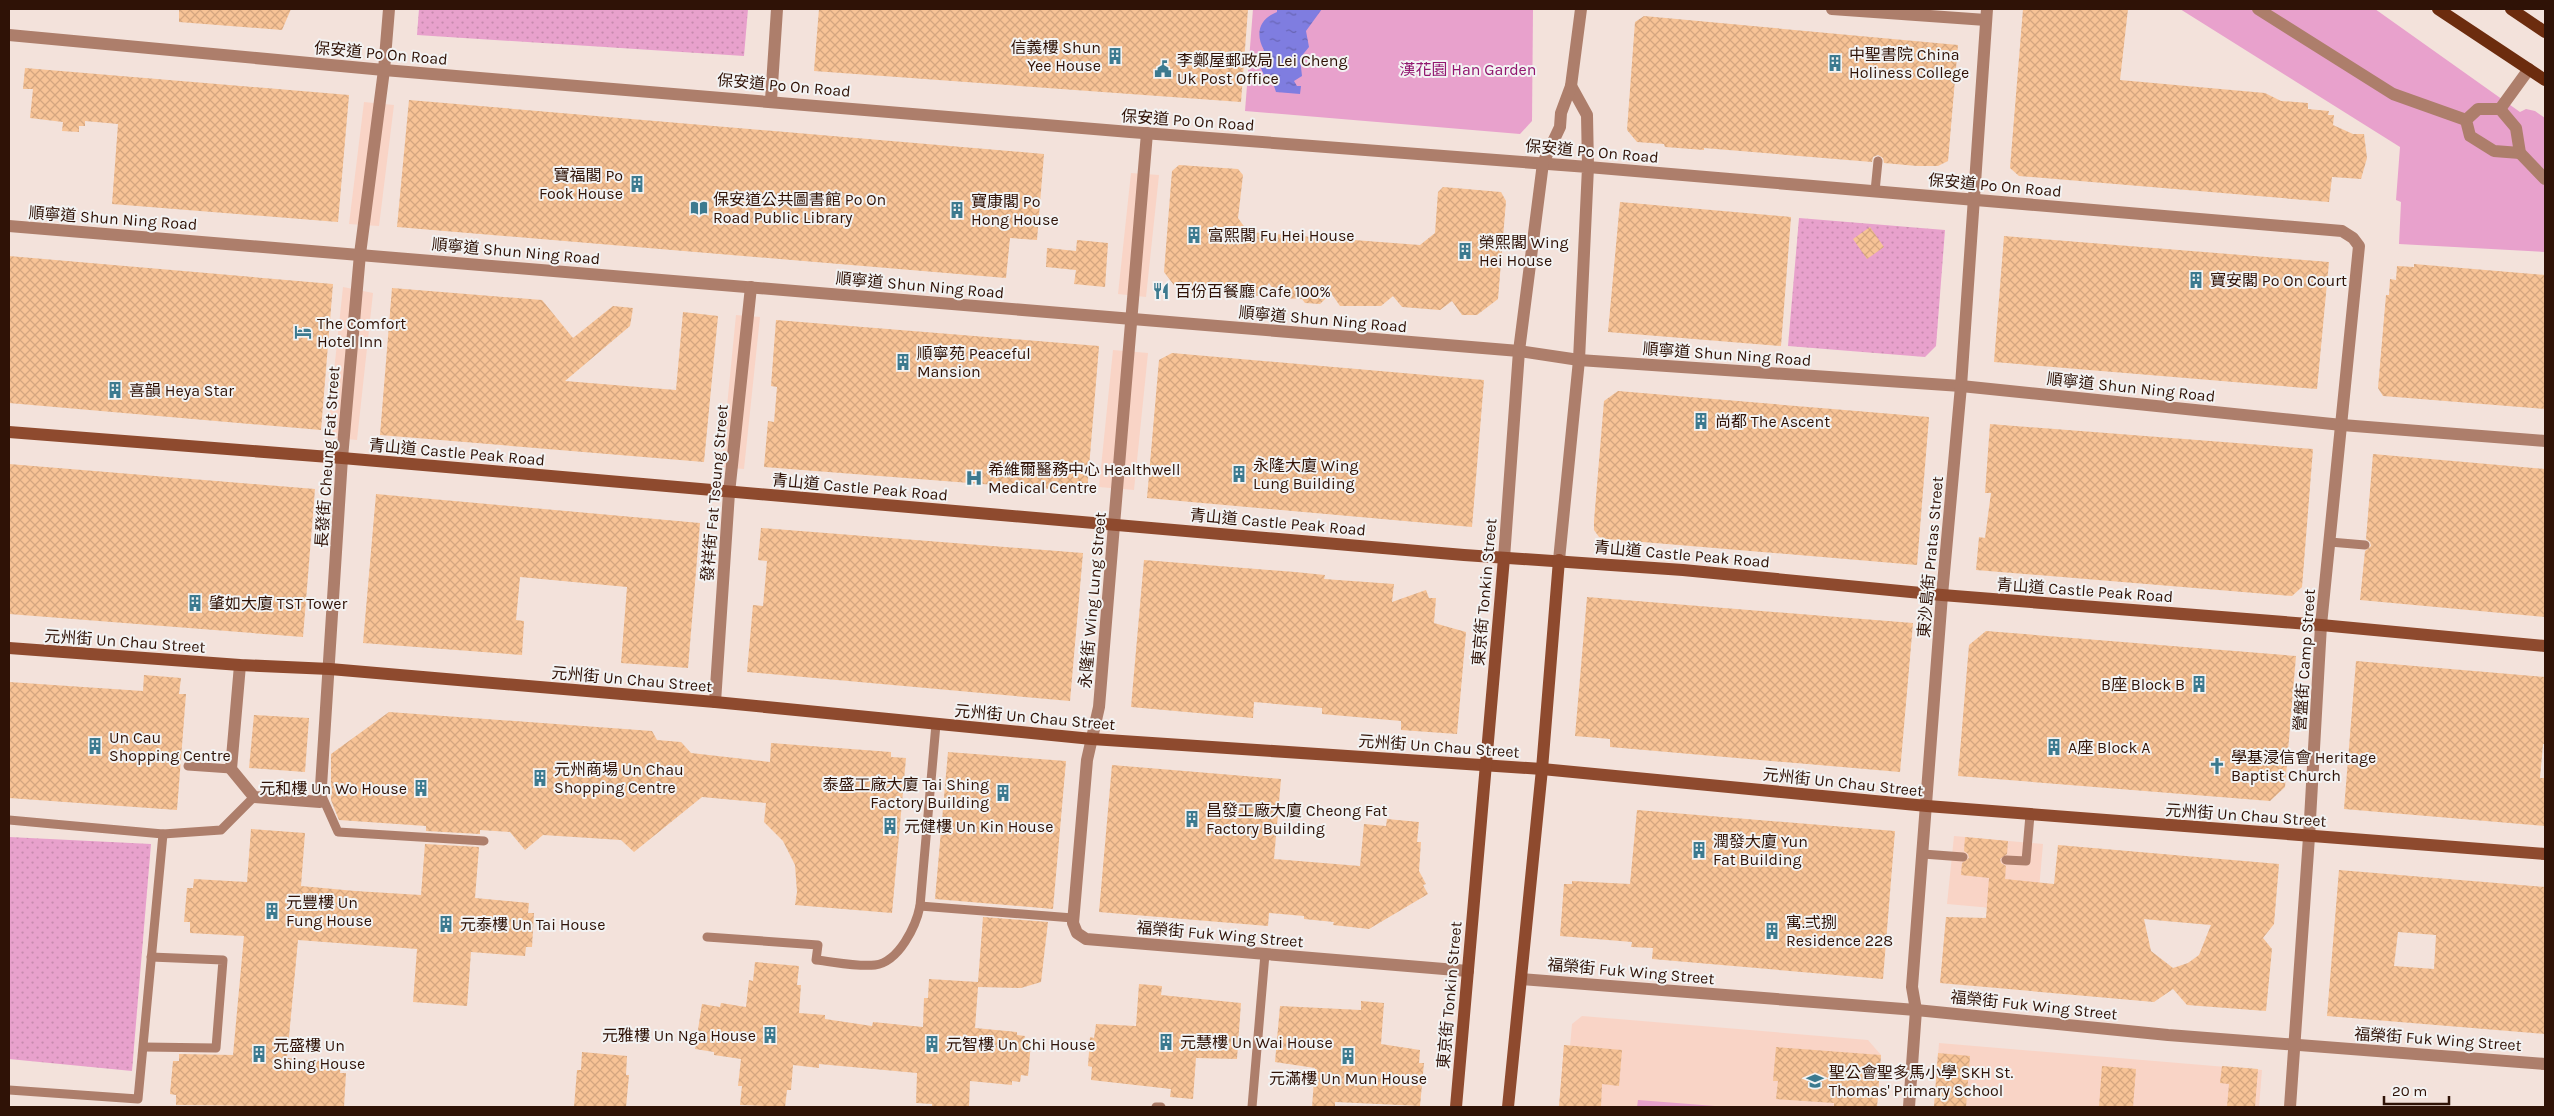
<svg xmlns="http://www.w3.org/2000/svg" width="2554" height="1116" font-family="Karla,'Noto Sans TC',sans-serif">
<defs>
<pattern id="park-dots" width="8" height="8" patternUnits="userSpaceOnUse" patternTransform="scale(1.25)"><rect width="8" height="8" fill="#e8a1cc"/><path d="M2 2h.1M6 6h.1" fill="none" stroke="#c78aae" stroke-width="1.8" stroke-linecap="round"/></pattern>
<pattern id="water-ripples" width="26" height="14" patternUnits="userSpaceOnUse" patternTransform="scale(1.25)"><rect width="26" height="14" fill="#7f7de0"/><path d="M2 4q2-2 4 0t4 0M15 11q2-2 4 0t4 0" fill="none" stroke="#6865b4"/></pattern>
<pattern id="building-cross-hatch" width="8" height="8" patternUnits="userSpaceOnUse" patternTransform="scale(1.25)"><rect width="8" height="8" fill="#f7c396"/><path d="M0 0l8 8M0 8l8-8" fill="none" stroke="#d4a680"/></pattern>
</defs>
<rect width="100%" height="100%" fill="#f3e2db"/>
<!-- built -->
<g fill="#f9d4c6">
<polygon points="364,102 394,105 379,226 349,224"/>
<polygon points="1131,173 1159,175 1146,297 1118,294"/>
<polygon points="343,287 373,293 357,440 327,437"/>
<polygon points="736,315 760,317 744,469 721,467"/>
<polygon points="1113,350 1148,353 1134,490 1099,487"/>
<polygon points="1954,836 2043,844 2037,912 1947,904"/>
<polygon points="1582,1016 1868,1040 1881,1055 1877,1107 1559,1107 1564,1045 1570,1047 1572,1024"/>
<polygon points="1939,1043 2262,1070 2259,1107 1934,1107"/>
</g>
<!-- green -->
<g fill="#e8a1cc">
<polygon points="1253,9 1533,9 1532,121 1520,134 1245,111"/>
<polygon points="2180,9 2375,9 2520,112 2526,109 2535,111 2545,118 2545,252 2399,244 2401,202 2396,200 2400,147"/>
<polygon points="1638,1100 1715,1106 1637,1107"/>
</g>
<!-- park -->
<g fill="url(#park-dots)">
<polygon points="419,9 748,9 744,56 417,35"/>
<polygon points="1799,218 1945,230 1936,346 1925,357 1788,346"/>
<polygon points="9,837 151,844 132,1071 9,1059"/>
</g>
<!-- water -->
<path fill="url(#water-ripples)" d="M1277,9H1322L1306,31L1309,47L1300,58L1302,76L1294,81L1297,86H1301L1300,94L1276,92L1270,74L1264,75L1259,64L1264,50C1255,34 1259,19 1277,12Z"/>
<!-- building -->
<g fill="url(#building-cross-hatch)" fill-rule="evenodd">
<polygon points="179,9 291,9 282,30 179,22"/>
<polygon points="819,9 1248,9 1241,102 814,71"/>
<polygon points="2023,9 2128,9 2120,80 2265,93 2281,101 2308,103 2308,109 2329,111 2328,115 2334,115 2333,125 2353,134 2364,134 2367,158 2361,179 2332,177 2329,202 2019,176 2010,168"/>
<polygon points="1644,16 1958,45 1948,161 1938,166 1917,166 1884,163 1883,158 1878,155 1873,157 1872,162 1704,148 1704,150 1665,147 1664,144 1637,142 1627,130 1635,22"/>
<polygon points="25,68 349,95 338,222 112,204 118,124 85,121 85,126 79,126 79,132 62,131 63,122 30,118 33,89 23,89"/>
<polygon points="409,100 1044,154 1037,240 1010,238 1006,278 397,227"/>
<polygon points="1179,165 1238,169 1243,175 1238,218 1248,232 1420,245 1435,233 1438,192 1443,187 1501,192 1506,201 1498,299 1477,315 1462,315 1452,301 1440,310 1402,307 1393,296 1381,306 1340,306 1331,293 1320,304 1305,303 1302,299 1279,298 1269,283 1259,296 1222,293 1211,281 1195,294 1180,293 1164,272 1172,171"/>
<polygon points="1620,202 1791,217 1781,346 1608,332"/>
<polygon points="1870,227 1884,247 1867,259 1853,239"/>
<polygon points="2004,236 2329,262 2317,389 1994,362"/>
<polygon points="1077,240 1108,243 1105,287 1074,284 1076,270 1046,267 1047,248 1076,251"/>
<polygon points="9,256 333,284 321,430 9,403"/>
<polygon points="2414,264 2545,275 2545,409 2383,396 2378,388 2386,295 2389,295 2390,279 2396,280 2397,266 2414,267"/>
<polygon points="392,288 542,300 573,338 613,306 633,308 630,326 565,381 676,390 683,312 718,316 704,462 380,435"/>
<polygon points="776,320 1099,346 1087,492 764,467 768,421 774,422 777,387 771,386"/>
<polygon points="1172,353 1484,380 1472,527 1147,498 1159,360"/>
<polygon points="1618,391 1929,417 1917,565 1607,539 1599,537 1594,530 1594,521 1604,401"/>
<polygon points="1990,424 2313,449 2302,587 2292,596 1976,570 1979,537 1985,538 1991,493 1985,493"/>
<polygon points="2373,454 2545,469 2545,617 2360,600 2365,551 2371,546 2370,542 2366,539"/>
<polygon points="9,464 315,489 303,637 9,614"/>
<polygon points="376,494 700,523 688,668 621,663 627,587 520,577 516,620 524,621 522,655 363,643"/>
<polygon points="761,528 1083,553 1070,701 747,672 753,605 763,606 767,561 758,560"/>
<polygon points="1144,560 1295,572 1325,575 1324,579 1394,584 1392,602 1426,590 1429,598 1436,598 1434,623 1466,632 1457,734 1401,730 1401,721 1322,714 1322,708 1254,702 1253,718 1131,707"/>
<polygon points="1587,597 1913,623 1900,772 1610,747 1610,739 1575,736"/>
<polygon points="1986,631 2296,656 2285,787 2270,801 1958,776 1969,645"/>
<polygon points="2356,661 2545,677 2545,744 2543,744 2540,778 2545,778 2545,826 2344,809"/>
<polygon points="144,675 181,678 179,694 186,694 177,810 9,798 9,682 143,691"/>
<polygon points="389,712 652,731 657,740 681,742 691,753 770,762 771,743 891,752 891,757 906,758 892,913 795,905 797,892 795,865 783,841 764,822 766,803 702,797 634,852 621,840 543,835 525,850 510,832 480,830 480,834 426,831 426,826 339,820 331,800 331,754"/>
<polygon points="254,715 309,718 305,772 249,768"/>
<polygon points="948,752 1066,761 1053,909 935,899"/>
<polygon points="1112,765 1281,779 1274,859 1360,866 1364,824 1386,826 1387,819 1419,822 1417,842 1421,842 1419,871 1426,884 1423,885 1428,894 1369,929 1333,925 1334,922 1304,919 1304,916 1269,913 1268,926 1099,912"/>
<polygon points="1637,810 1895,831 1883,979 1652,959 1653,948 1631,947 1632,942 1560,936 1564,884 1572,884 1572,881 1630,884"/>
<polygon points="251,829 305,833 301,886 355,891 421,895 425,844 479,847 475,898 529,903 528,913 534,913 532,947 526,947 525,956 471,952 467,1006 413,1002 417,949 298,940 287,1058 341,1063 340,1073 346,1073 344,1107 176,1105 176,1095 170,1094 173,1061 179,1061 179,1054 233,1055 244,936 190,933 190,922 184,922 187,888 193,888 194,879 247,882"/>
<path d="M1965,837L2008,841L2007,854L2000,859L2001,863L2006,866L2005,879L2054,884L2058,845L2279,864L2274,924L2263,938L2272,949L2266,1011L2187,1005L2173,989L2154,1002L1940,983L1946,917L1986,918L1989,878L1961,875L1962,863L1969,858L1968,854L1964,851ZM2144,919L2165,921L2211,925L2199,955L2188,963L2173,968L2151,951Z"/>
<path d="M2339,870L2545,887V1034L2327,1016ZM2398,932L2436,935L2434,969L2394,966Z"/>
<polygon points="983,917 1048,922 1041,982 1021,988 978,987 975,1028 1017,1032 1017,1035 1025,1036 1024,1042 1031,1043 1028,1076 1021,1075 1020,1082 1012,1081 1012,1085 970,1081 969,1106 932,1107 932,1104 916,1103 917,1073 819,1064 819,1068 793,1065 791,1090 787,1090 785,1107 740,1105 742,1086 738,1086 741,1059 714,1055 714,1052 695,1049 702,1004 720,1007 721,1003 746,1007 749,980 753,981 755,962 799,966 797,985 801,985 799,1013 825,1015 825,1019 872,1026 873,1022 923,1027 924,998 928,998 929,979 978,982"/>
<polygon points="1139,984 1162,986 1161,995 1241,1003 1237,1059 1196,1058 1193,1099 1170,1097 1171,1089 1091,1080 1092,1067 1088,1066 1090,1037 1094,1038 1096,1024 1136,1026"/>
<polygon points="1361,1001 1384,1003 1381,1044 1420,1050 1419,1063 1424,1063 1420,1106 1335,1102 1335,1107 1312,1107 1315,1068 1275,1062 1280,1006 1361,1010"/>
<polygon points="1564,1045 1622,1050 1619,1086 1602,1084 1601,1107 1559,1107"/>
<polygon points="1776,1047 1881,1055 1877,1107 1834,1107 1834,1103 1776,1099 1778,1081 1773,1081"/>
<polygon points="582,1052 627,1056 626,1075 629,1075 626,1107 574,1107 577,1070 581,1070"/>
<polygon points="1938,1053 1970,1056 1966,1107 1934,1107"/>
<polygon points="2102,1066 2136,1069 2133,1107 2099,1107"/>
<polygon points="2222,1066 2258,1069 2255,1107 2227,1107 2229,1084 2220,1083"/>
</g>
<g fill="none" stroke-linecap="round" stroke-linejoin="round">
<!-- service -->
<g stroke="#ad7e6b" stroke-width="9">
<polyline points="1875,191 1878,161"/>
<polyline points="2330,542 2365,545"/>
<polyline points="188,766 231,769"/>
<polyline points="321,794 338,832 484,841"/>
<polyline points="9,820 163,834 221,830 254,797"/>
<polyline points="1923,854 1963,857"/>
<polyline points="2006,860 2026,861 2030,815"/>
<polyline points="920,906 1073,918"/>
<path d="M707,937L818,945L816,960C835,962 857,967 875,965C899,962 916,926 920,906L936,724"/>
<polyline points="144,1047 216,1048 223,960 151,957"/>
<polyline points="9,1090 138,1099 163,834"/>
<polyline points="1156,1107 1161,1107"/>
<polyline points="1252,1107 1265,954"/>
</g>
<!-- pedestrian -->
<g stroke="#ad7e6b" stroke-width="12">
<polyline points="2258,9 2393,94 2466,120"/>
<polyline points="2500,109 2516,128 2520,153 2545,179"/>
<polyline points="2520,153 2494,151 2470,136 2466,120 2478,109 2500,109 2529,69"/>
<polyline points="342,458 360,254 384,70"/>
<polyline points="1114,525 1147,133"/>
</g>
<!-- minor -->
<g stroke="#ad7e6b" stroke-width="12">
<polyline points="1832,9 1986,20"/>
<polyline points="384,70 389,9"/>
<polyline points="1571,86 1587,115 1588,167 2342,231 2353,238 2359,246 2321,625"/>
<polyline points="771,100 777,9"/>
<polyline points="1543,163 1560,127 1561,113 1571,86 1581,9"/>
<polyline points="9,226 1519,351 1579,360 1961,386 2342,425 2545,441"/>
<polyline points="1114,525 1099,707 1087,760 1073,923 1077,933 1086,939 1468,971"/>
<polyline points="240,665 231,769 254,797 320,802 342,458"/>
<polyline points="715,702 729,493 751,287"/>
<polyline points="1521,979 1916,1010 2168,1035 2545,1064"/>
<polyline points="1909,1107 1916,1010 1912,987 1942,595 1961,386 1987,9"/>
<polyline points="2290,1107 2309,837"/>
</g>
<!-- tertiary -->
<g stroke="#ad7e6b" stroke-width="12">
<polyline points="9,35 384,70 1130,132 1588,167 1579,360 1559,560"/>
<polyline points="1504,558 1519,351 1543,163"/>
<polyline points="2309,837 2321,625"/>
</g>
<!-- secondary -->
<g stroke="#8e4a2e" stroke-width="12">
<polyline points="9,432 342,458 1464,555 1683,570 1942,595 2321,625 2545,646"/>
<polyline points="9,648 240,665 330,669 715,702 1092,739 1542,769 1927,806 2545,854"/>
<polyline points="1456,1107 1504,558"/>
<polyline points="1508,1107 1542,769 1559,560"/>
</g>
<!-- primary -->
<g stroke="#6c2c0e" stroke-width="12">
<polyline points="2438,9 2545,80"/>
<polyline points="2511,9 2545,32"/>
</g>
</g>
<!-- icons -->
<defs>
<g id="building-bare" transform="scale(1.35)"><path d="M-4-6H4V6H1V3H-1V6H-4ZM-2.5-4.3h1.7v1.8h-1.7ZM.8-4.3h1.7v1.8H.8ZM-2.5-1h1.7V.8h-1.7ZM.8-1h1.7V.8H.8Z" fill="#3c7a8f" stroke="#f3f3f3" stroke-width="2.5" paint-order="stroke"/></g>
<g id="civic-bare" transform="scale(1.35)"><path d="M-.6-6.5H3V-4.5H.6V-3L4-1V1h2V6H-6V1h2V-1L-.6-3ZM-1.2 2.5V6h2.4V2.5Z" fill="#3c7a8f" stroke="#f3f3f3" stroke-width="2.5" paint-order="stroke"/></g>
<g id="library-bare" transform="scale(1.35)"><path d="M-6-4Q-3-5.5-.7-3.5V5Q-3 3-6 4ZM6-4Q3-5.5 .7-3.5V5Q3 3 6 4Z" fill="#3c7a8f" stroke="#f3f3f3" stroke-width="2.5" paint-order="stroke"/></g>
<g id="restaurant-bare" transform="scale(1.35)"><path d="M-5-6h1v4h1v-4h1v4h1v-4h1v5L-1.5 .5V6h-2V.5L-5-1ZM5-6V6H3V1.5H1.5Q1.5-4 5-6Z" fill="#3c7a8f" stroke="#f3f3f3" stroke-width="2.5" paint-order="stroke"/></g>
<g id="hotel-bare" transform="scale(1.35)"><path d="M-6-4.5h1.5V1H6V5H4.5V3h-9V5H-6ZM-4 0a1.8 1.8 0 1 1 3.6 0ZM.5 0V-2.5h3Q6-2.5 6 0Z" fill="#3c7a8f" stroke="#f3f3f3" stroke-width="2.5" paint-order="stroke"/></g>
<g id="hospital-bare" transform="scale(1.35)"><path d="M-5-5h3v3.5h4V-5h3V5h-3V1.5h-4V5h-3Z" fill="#3c7a8f" stroke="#f3f3f3" stroke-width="2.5" paint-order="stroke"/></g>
<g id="church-bare" transform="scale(1.35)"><path d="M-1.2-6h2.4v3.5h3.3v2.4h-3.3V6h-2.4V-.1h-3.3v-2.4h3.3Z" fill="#3c7a8f" stroke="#f3f3f3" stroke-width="2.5" paint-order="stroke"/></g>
<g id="school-bare" transform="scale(1.35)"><path d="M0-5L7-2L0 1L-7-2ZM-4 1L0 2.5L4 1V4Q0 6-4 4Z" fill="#3c7a8f" stroke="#f3f3f3" stroke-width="2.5" paint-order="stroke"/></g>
</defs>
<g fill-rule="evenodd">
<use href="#building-bare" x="1115" y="56"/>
<use href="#building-bare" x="1835" y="63"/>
<use href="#civic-bare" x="1163" y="69"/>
<use href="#building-bare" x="637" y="184"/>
<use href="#library-bare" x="699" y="208"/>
<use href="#building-bare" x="957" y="210"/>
<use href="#building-bare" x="1194" y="235"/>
<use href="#building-bare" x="1465" y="251"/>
<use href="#building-bare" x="2196" y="280"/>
<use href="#restaurant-bare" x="1161" y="291"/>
<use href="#hotel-bare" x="303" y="332"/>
<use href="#building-bare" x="903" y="362"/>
<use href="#building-bare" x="115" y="390"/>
<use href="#building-bare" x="1701" y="421"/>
<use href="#building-bare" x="1239" y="474"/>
<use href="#hospital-bare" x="974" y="478"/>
<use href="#building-bare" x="195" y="603"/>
<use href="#building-bare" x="2199" y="684"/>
<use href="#building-bare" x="95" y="746"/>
<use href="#building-bare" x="2054" y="747"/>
<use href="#church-bare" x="2217" y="766"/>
<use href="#building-bare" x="540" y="778"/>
<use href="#building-bare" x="421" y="788"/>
<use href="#building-bare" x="1003" y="793"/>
<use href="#building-bare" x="1192" y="819"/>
<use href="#building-bare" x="890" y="826"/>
<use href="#building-bare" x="1699" y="850"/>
<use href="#building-bare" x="272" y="911"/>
<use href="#building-bare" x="446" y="924"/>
<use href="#building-bare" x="1772" y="931"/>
<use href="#building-bare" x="770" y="1035"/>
<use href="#building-bare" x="1166" y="1042"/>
<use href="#building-bare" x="932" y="1044"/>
<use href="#building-bare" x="259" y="1054"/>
<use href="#building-bare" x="1348" y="1056"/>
<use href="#school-bare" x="1815" y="1081"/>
</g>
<g text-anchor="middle" stroke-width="4" stroke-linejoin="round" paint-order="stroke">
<!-- poi labels -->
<g font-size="16" fill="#2f1206" stroke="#f3f3f3" text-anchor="start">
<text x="1101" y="53" text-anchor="end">信義樓 Shun<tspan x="1101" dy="18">Yee House</tspan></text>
<text x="1849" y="60">中聖書院 China<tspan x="1849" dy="18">Holiness College</tspan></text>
<text x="1177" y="66">李鄭屋郵政局 Lei Cheng<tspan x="1177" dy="18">Uk Post Office</tspan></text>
<text x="623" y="181" text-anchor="end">寶福閣 Po<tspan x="623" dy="18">Fook House</tspan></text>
<text x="713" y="205">保安道公共圖書館 Po On<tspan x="713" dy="18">Road Public Library</tspan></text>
<text x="971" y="207">寶康閣 Po<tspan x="971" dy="18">Hong House</tspan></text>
<text x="1208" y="241">富熙閣 Fu Hei House</text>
<text x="1479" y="248">榮熙閣 Wing<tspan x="1479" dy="18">Hei House</tspan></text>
<text x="2210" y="286">寶安閣 Po On Court</text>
<text x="1175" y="297">百份百餐廳 Cafe 100%</text>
<text x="317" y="329">The Comfort<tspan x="317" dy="18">Hotel Inn</tspan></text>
<text x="917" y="359">順寧苑 Peaceful<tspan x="917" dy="18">Mansion</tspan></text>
<text x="129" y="396">喜韻 Heya Star</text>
<text x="1715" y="427">尚都 The Ascent</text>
<text x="1253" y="471">永隆大廈 Wing<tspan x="1253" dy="18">Lung Building</tspan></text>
<text x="988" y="475">希維爾醫務中心 Healthwell<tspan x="988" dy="18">Medical Centre</tspan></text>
<text x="209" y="609">肇如大廈 TST Tower</text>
<text x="2185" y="690" text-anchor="end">B座 Block B</text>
<text x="109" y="743">Un Cau<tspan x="109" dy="18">Shopping Centre</tspan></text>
<text x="2068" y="753">A座 Block A</text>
<text x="2231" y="763">學基浸信會 Heritage<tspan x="2231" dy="18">Baptist Church</tspan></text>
<text x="554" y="775">元州商場 Un Chau<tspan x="554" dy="18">Shopping Centre</tspan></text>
<text x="989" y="790" text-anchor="end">泰盛工廠大廈 Tai Shing<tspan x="989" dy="18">Factory Building</tspan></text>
<text x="407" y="794" text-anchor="end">元和樓 Un Wo House</text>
<text x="1206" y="816">昌發工廠大廈 Cheong Fat<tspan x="1206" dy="18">Factory Building</tspan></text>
<text x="904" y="832">元健樓 Un Kin House</text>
<text x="1713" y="847">潤發大廈 Yun<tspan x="1713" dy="18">Fat Building</tspan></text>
<text x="286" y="908">元豐樓 Un<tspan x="286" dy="18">Fung House</tspan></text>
<text x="1786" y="928">寓.弍捌<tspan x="1786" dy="18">Residence 228</tspan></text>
<text x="460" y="930">元泰樓 Un Tai House</text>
<text x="756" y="1041" text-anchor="end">元雅樓 Un Nga House</text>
<text x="1180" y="1048">元慧樓 Un Wai House</text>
<text x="946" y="1050">元智樓 Un Chi House</text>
<text x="273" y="1051">元盛樓 Un<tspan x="273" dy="18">Shing House</tspan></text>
<text x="1829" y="1078">聖公會聖多馬小學 SKH St.<tspan x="1829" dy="18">Thomas' Primary School</tspan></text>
<text x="1348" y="1084" text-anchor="middle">元滿樓 Un Mun House</text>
</g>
<!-- street labels -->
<g font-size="16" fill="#2f1206" stroke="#f3f3f3">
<text transform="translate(381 53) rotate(5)" y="6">保安道 Po On Road</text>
<text transform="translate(784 85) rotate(5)" y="6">保安道 Po On Road</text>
<text transform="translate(1188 120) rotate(4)" y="6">保安道 Po On Road</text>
<text transform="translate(1592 151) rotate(5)" y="6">保安道 Po On Road</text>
<text transform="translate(1995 185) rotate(5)" y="6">保安道 Po On Road</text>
<text transform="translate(113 218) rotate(4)" y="6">順寧道 Shun Ning Road</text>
<text transform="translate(516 251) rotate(5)" y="6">順寧道 Shun Ning Road</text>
<text transform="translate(920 285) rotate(5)" y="6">順寧道 Shun Ning Road</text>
<text transform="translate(1323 319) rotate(5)" y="6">順寧道 Shun Ning Road</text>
<text transform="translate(1727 354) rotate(4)" y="6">順寧道 Shun Ning Road</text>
<text transform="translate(2131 387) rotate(6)" y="6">順寧道 Shun Ning Road</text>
<text transform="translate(457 452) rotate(5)" y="6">青山道 Castle Peak Road</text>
<text transform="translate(327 457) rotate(-86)" y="6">長發街 Cheung Fat Street</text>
<text transform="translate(860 487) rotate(5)" y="6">青山道 Castle Peak Road</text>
<text transform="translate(714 493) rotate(-85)" y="6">發祥街 Fat Tseung Street</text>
<text transform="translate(1278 522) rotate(5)" y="6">青山道 Castle Peak Road</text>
<text transform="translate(1682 554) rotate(5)" y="6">青山道 Castle Peak Road</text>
<text transform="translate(1930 557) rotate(-85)" y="6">東沙島街 Pratas Street</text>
<text transform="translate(2085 590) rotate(4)" y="6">青山道 Castle Peak Road</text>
<text transform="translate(1484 592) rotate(-85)" y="6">東京街 Tonkin Street</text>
<text transform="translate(1092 600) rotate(-85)" y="6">永隆街 Wing Lung Street</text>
<text transform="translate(125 641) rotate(4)" y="6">元州街 Un Chau Street</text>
<text transform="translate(2304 660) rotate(-86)" y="6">營盤街 Camp Street</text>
<text transform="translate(632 679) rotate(5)" y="6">元州街 Un Chau Street</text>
<text transform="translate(1035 717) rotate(5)" y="6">元州街 Un Chau Street</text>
<text transform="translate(1439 746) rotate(4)" y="6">元州街 Un Chau Street</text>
<text transform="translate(1843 782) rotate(6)" y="6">元州街 Un Chau Street</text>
<text transform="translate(2246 815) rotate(4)" y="6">元州街 Un Chau Street</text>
<text transform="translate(1220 934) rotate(5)" y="6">福榮街 Fuk Wing Street</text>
<text transform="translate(1631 971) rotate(5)" y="6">福榮街 Fuk Wing Street</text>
<text transform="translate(1449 995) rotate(-85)" y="6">東京街 Tonkin Street</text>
<text transform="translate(2034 1005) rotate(6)" y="6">福榮街 Fuk Wing Street</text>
<text transform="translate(2438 1039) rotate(4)" y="6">福榮街 Fuk Wing Street</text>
</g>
<!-- park labels -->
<g font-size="16" fill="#91166f" stroke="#f3f3f3">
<text x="1468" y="75">漢花園 Han Garden</text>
</g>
</g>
<!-- border -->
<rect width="2554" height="1116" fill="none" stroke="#2f1206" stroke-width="20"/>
<!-- scale -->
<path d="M2384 1096v8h65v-8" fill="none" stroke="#2f1206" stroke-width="2.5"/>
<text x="2392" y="1096" font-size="15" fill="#2f1206" stroke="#f3f3f3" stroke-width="4" paint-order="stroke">20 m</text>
</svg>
